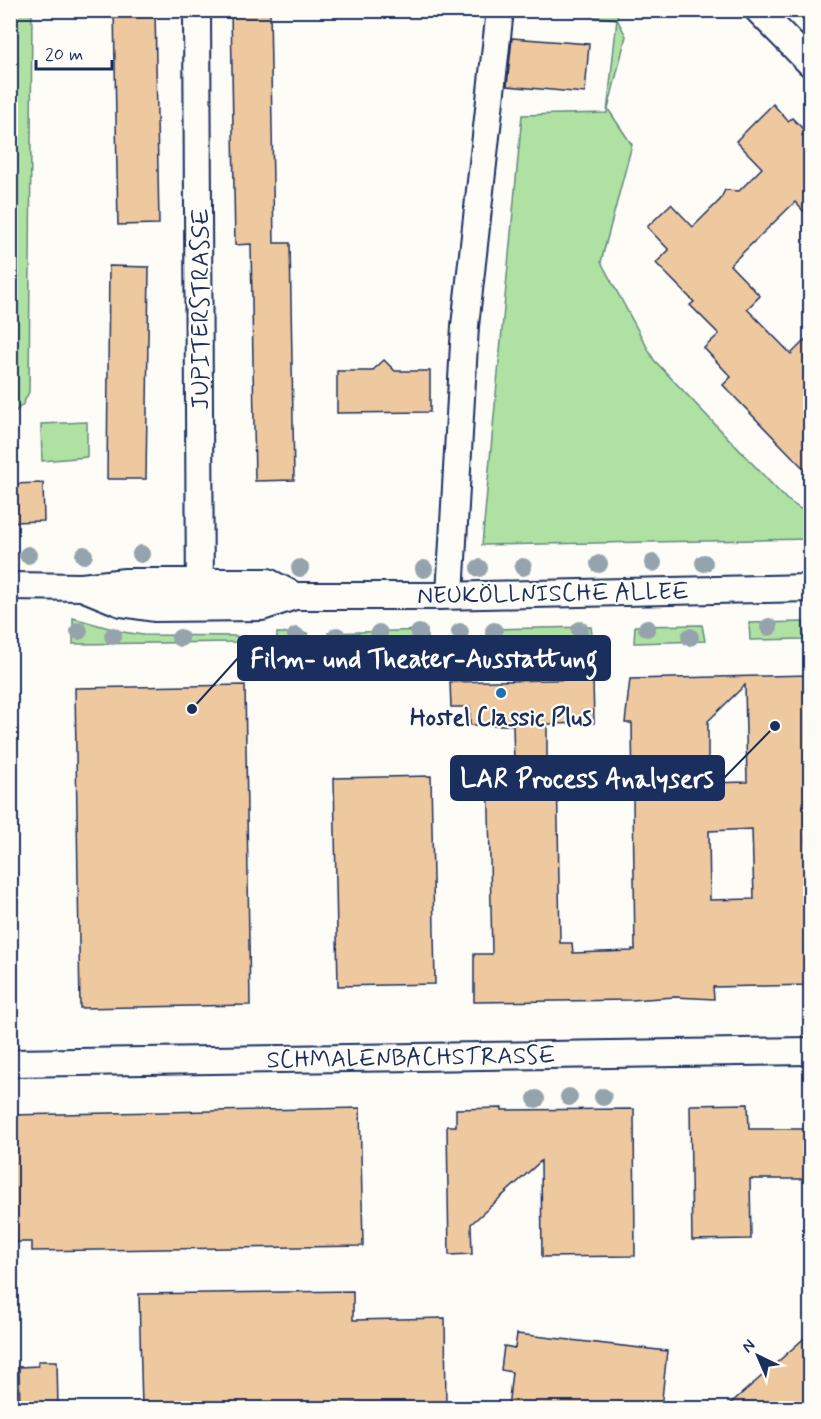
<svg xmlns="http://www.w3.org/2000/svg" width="821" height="1419" font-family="Mynerve,sans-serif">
<rect width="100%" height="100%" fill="#fdfcf7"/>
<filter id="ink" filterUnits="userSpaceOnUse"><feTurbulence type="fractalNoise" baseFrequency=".0167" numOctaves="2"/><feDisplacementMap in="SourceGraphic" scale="12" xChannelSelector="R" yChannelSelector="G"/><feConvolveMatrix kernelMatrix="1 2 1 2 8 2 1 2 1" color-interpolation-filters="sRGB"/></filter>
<g filter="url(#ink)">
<!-- green -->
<g fill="#afe1a2" stroke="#658880" stroke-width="1.5">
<polygon points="11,10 32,11 29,392 23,404 11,416"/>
<polygon points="542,11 618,11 617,19 626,36 608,109 632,145 601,262 654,360 786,499 805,512 810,513 810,539 482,545 522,115 607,113 617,19"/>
<polygon points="87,422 87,457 42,461 41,424"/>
<polygon points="73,618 123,632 143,635 237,636 237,642 73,644"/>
<polygon points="803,622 804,639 750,640 749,623"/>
<polygon points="702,625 705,641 634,643 635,626"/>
<polygon points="591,627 593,643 489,646 489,629"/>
<polygon points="427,630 427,647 328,649 328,633"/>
<polygon points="277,633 307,633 308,649 277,650"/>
</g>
<!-- building -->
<g fill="#eec99f" stroke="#1b2f5e" stroke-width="1.5" fill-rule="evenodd">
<polygon points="114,10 155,10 159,224 118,225"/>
<polygon points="231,10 270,10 274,243 290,243 294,480 255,481 251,244 235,245"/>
<polygon points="512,38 589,44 585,93 507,86"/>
<polygon points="773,104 788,121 792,118 806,132 802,135 810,144 810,218 795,202 730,265 760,296 747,309 791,354 810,335 810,475 723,385 731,377 704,348 719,334 690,305 694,302 656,263 669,250 647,227 671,204 693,227 720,200 725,190 739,191 762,168 736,141"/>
<polygon points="109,266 149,267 146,479 107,479"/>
<polygon points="384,360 395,371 430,371 430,412 337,413 337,371 372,371"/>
<polygon points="43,483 44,521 10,522 10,484"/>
<path d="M810,675V827L807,828L809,898H810V985L713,987L714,999L675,997L631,1000L474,1002V954H492L488,764L514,763L513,725H470V707H451L450,682L593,679L594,723L547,724V763H557L560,943H572L573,953L632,951V949L635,950L632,723H625L630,679ZM745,685L747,782L708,783V721ZM752,829L754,899L710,900L709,831Z"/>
<polygon points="245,685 250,1005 80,1008 75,688"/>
<polygon points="431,776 435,984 338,986 334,778"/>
<polygon points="748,1104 749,1129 810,1129 810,1179 750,1179 751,1239 692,1240 690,1105"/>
<polygon points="360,1108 363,1246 32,1251 32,1242 10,1242 10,1115"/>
<polygon points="502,1108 502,1110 634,1109 635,1256 542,1257 541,1161 471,1224 472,1254 449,1255 447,1126 456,1126 456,1109"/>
<polygon points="353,1291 353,1320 445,1318 446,1408 377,1408 377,1403 142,1407 139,1294"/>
<polygon points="810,1333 810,1408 725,1408 762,1376"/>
<polygon points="517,1334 667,1351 661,1408 508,1408 512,1372 501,1370 504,1346 515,1348"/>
<polygon points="38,1361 57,1361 58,1408 20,1408 19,1367 38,1366"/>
</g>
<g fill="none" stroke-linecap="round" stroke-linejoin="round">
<!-- minor casing -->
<g stroke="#1b2f5e" stroke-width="30">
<g id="minor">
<polyline points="197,10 200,607"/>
<polyline points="758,10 810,63"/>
<polyline points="10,586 82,587 125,582 268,582 295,596"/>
<polyline points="82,587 121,603 154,608 262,607 295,596 438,596 810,588"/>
<polyline points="450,595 465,326 500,10"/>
<polyline points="10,1063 810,1051"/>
</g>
</g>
<!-- minor -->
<use href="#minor" stroke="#fdfcf7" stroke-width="26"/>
</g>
<!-- trees -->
<g fill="#95a4ac">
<circle cx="141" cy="554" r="9"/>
<circle cx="28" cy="555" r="9"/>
<circle cx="84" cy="555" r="9"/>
<circle cx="653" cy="563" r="9"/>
<circle cx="704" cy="563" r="9"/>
<circle cx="599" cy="564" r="9"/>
<circle cx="523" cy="567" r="9"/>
<circle cx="300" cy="568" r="9"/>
<circle cx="479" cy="568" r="9"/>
<circle cx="424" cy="569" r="9"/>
<circle cx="769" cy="627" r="9"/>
<circle cx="647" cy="628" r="9"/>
<circle cx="580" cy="630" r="9"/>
<circle cx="79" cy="631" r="9"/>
<circle cx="494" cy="631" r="9"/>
<circle cx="460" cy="632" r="9"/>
<circle cx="379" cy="633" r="9"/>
<circle cx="419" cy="633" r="9"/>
<circle cx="113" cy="636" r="9"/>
<circle cx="296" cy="636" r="9"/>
<circle cx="337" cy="636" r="9"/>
<circle cx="690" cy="637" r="9"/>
<circle cx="180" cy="638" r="9"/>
<circle cx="569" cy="1097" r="9"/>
<circle cx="603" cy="1097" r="9"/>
<circle cx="536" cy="1099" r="9"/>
</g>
</g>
<!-- markers -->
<circle fill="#1f6fb2" stroke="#fdfcf7" stroke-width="2" cx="501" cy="693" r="6"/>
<g text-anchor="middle" stroke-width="4.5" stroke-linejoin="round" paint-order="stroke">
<!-- street labels -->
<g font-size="24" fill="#1b2f5e" stroke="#fdfcf7">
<text transform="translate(200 309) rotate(-90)" y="8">JUPITERSTRASSE</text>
<text transform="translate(553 593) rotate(-1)" y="8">NEUKÖLLNISCHE ALLEE</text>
<text transform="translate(411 1057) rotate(-1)" y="8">SCHMALENBACHSTRASSE</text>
</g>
<!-- poi labels -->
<g font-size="24" font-weight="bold" fill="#1b2f5e" stroke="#fdfcf7">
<text x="501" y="725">Hostel Classic Plus</text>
</g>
</g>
<!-- callouts -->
<path fill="none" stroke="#1b2f5e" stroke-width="2" d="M192 709L238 658M775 726L724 778"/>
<g fill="#1b2f5e" stroke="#fdfcf7" stroke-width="2">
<circle cx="192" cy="709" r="6"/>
<circle cx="775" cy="726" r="6"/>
</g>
<g fill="#1b2f5e" stroke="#1b2f5e" stroke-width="2">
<rect x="238" y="636" width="372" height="44" rx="6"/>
<rect x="451" y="756" width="273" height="44" rx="6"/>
</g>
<g font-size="26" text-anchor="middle" font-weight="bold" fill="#fff">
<text x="424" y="667">Film- und Theater-Ausstattung</text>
<text x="587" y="787">LAR Process Analysers</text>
</g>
<!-- margin -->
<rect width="821" height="1419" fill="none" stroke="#fdfcf7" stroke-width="36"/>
<rect x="18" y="18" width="785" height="1383" fill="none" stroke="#1b2f5e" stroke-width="2" filter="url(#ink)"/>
<!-- north arrow -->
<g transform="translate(758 1356) rotate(316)" stroke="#fdfcf7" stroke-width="4.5" paint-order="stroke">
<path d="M0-4.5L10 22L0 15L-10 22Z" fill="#1b2f5e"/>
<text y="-9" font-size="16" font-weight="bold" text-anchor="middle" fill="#1b2f5e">N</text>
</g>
<!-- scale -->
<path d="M36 60v9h76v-9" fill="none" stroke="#1b2f5e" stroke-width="3"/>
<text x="45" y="60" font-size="18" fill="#1b2f5e" stroke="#fdfcf7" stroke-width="4.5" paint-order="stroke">20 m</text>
</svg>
